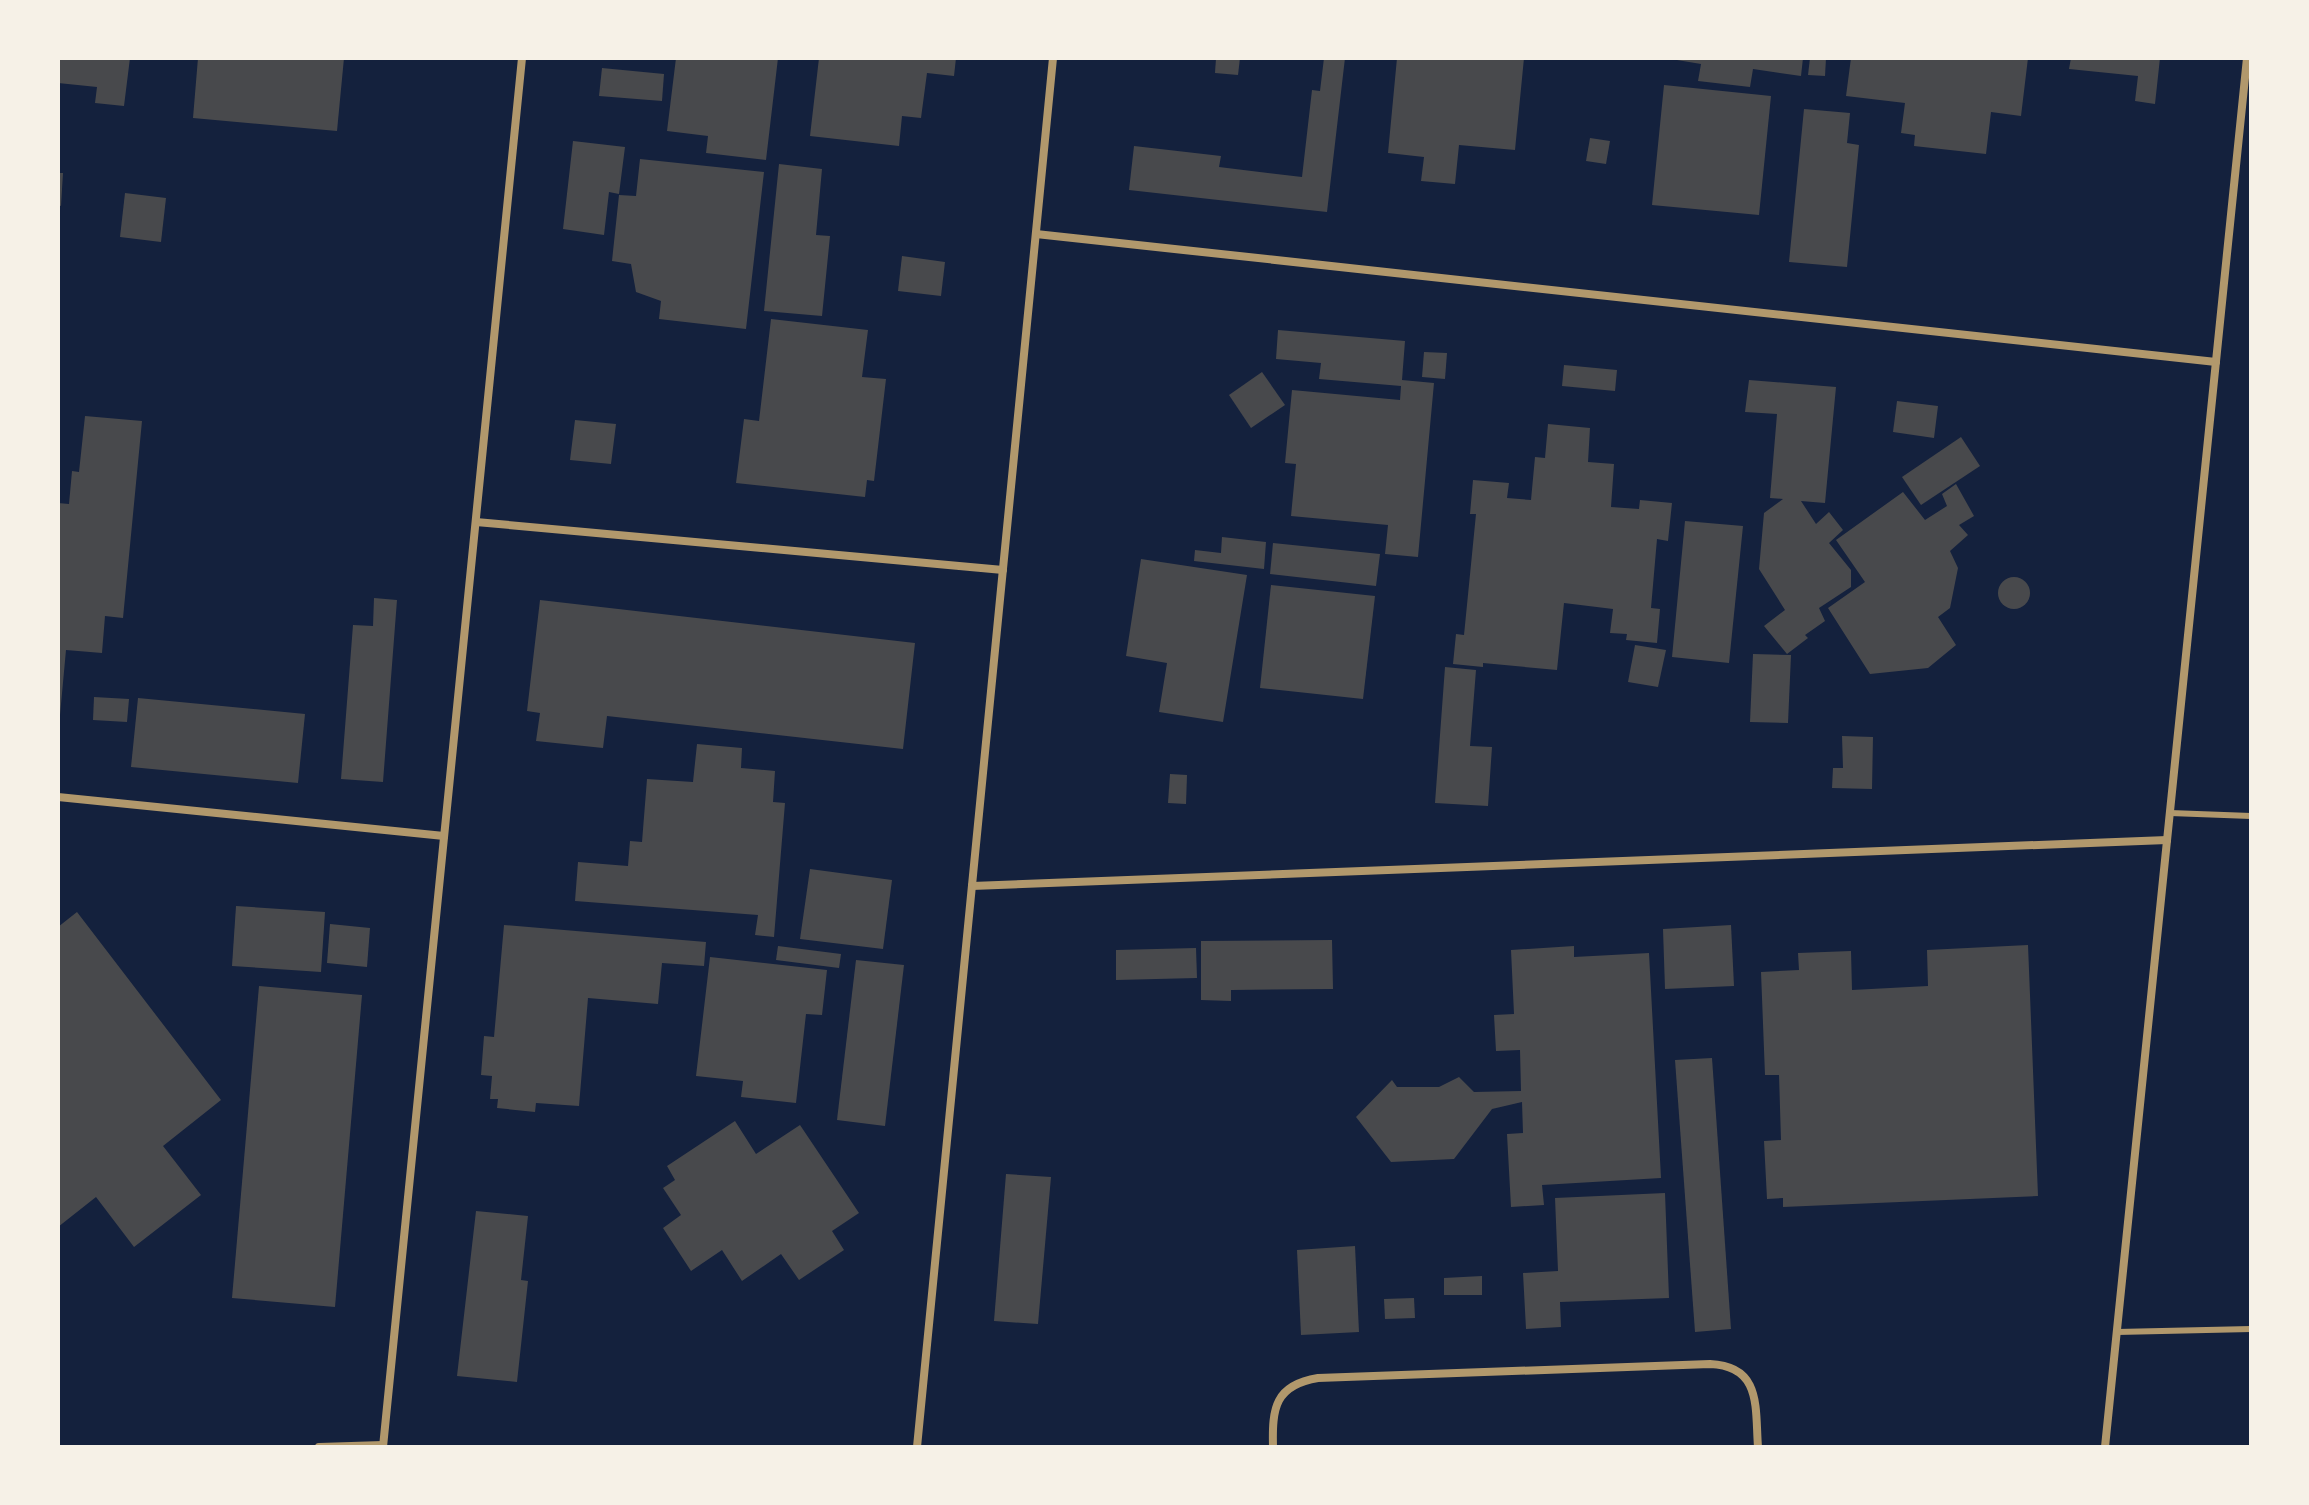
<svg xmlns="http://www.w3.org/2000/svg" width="2309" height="1505" font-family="'Source Serif 4',serif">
<rect width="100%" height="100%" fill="#14213d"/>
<!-- building -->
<g fill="#48494c">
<polygon points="58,58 130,58 124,106 95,103 97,87 58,83"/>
<polygon points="198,58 344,58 337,131 193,118"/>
<polygon points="676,58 778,58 766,160 706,153 708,136 667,131"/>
<polygon points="819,58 956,58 954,76 927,73 921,118 902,116 899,146 810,136"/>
<polygon points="1216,58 1240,58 1238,75 1215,73"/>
<polygon points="1324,58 1345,58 1327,212 1129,190 1134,146 1221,156 1219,167 1302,177 1312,90 1320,91"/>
<polygon points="1397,58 1524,58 1515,150 1459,145 1455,184 1421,181 1424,157 1388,153"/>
<polygon points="1665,58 1803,58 1801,76 1753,69 1750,87 1698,81 1701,64"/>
<polygon points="1810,58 1826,58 1825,76 1808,75"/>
<polygon points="1851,58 2028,58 2021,116 1991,112 1986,154 1914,146 1915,135 1901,133 1905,103 1846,96"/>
<polygon points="2071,58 2160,58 2155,104 2135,101 2138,76 2069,69"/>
<polygon points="602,68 664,74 662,101 599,96"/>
<polygon points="1664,85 1771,96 1759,215 1652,205"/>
<polygon points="1804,109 1850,113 1847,143 1859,145 1847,267 1789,262"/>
<polygon points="1590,138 1610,141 1606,164 1586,161"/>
<polygon points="573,141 625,147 619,194 609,192 604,235 563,229"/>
<polygon points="640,159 764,172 746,329 659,319 661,301 636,292 631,264 612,261 619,195 636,196"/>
<polygon points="779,164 822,169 816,235 830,236 822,316 764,311"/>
<polygon points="58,173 63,173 61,206 58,205"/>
<polygon points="125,193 166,198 161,242 120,237"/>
<polygon points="902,256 945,262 941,296 898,291"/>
<polygon points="771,319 868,330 862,377 886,379 874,481 867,480 865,497 736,483 744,419 759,421"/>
<polygon points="1278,330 1405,341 1402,380 1434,383 1418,557 1385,554 1388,525 1291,516 1296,464 1285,463 1292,390 1400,400 1401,386 1319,379 1321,363 1276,359"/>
<polygon points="1424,352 1447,353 1445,379 1422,377"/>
<polygon points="1564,365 1617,370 1615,391 1562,386"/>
<polygon points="1262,372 1285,405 1251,428 1229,395"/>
<polygon points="1749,380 1836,387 1825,503 1801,501 1816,524 1829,512 1843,530 1829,543 1851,570 1851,587 1819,608 1825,621 1805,635 1808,638 1787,654 1764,626 1785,610 1759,569 1764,513 1783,499 1770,498 1777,414 1745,412"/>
<polygon points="1897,401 1938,406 1934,438 1893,432"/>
<polygon points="85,416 142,421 123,618 105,616 102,653 66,650 60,715 58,715 58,503 69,504 72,471 79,472"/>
<polygon points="575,420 616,424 611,464 570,460"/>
<polygon points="1548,424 1590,428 1588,462 1614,464 1611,507 1639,509 1640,500 1672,503 1668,541 1657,539 1651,608 1660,609 1657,643 1626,640 1627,634 1610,633 1613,609 1564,603 1557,670 1483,663 1483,667 1453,664 1456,634 1464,635 1476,514 1470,514 1473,480 1509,483 1507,498 1531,500 1535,457 1545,458"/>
<polygon points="1961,437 1980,466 1921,505 1902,477"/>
<polygon points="1956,484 1974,516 1959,525 1968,535 1950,551 1958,568 1950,608 1938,617 1956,645 1928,668 1870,674 1828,608 1865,582 1836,540 1903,492 1925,520 1947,506 1942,494"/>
<polygon points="1685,521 1743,526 1729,663 1672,657"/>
<polygon points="1222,537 1266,542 1264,569 1194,561 1195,550 1221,553"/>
<polygon points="1273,543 1380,554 1376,586 1270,574"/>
<polygon points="1141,559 1247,575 1223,722 1159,712 1167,663 1126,656"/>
<circle cx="2014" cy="593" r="16"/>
<polygon points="1271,585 1375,596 1363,699 1260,688"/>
<polygon points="374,598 397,600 383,782 341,779 353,625 373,626"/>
<polygon points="540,600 915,643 903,749 607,716 603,748 536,741 540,713 527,711"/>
<polygon points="1635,645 1666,650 1658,687 1628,682"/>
<polygon points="1753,654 1791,655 1788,723 1750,722"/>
<polygon points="1445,667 1476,670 1470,746 1492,747 1488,806 1435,803"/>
<polygon points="94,697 129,699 127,722 93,720"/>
<polygon points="138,698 305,714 298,783 131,767"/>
<polygon points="1842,736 1873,737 1872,789 1832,788 1833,768 1843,768"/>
<polygon points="697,744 742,748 741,768 775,771 773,802 785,803 774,937 755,935 758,915 575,901 578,862 628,866 630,841 642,842 647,779 693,782"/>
<polygon points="1170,774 1187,775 1186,804 1168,803"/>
<polygon points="810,869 892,880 883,949 800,939"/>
<polygon points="236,906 325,912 321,972 232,966"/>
<polygon points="77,912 221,1100 163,1146 201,1195 134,1247 96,1197 58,1227 58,927"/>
<polygon points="330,924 370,928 367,967 327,963"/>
<polygon points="504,925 706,942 704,966 662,963 658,1004 588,998 579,1106 536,1103 535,1112 497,1108 498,1099 490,1099 492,1076 481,1075 484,1036 494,1037"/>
<polygon points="1731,925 1734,986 1665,989 1663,929"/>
<polygon points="1332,940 1333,989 1231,990 1231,1001 1201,1000 1201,941"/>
<polygon points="2028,945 2038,1196 1783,1207 1783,1198 1767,1199 1764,1141 1781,1140 1779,1075 1765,1075 1761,972 1799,970 1798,953 1851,951 1852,990 1928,986 1927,950"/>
<polygon points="778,946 841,954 839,968 776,960"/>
<polygon points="1574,946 1574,957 1649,953 1661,1178 1542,1185 1544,1205 1511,1207 1507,1134 1523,1133 1522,1102 1492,1109 1454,1159 1391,1162 1356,1117 1392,1080 1397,1087 1439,1087 1459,1077 1474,1092 1521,1091 1520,1050 1496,1051 1494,1015 1514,1014 1511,950"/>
<polygon points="1196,948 1197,978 1116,980 1116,950"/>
<polygon points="710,957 827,970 822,1015 806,1014 796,1103 741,1097 743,1081 696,1076"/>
<polygon points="856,960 904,965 885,1126 837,1120"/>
<polygon points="259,986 362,995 335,1307 232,1298"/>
<polygon points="1712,1058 1731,1329 1695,1332 1675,1060"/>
<polygon points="735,1121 756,1154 800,1125 859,1213 832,1231 844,1250 799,1280 781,1254 742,1281 722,1250 691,1271 663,1228 681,1215 663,1188 675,1180 667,1166"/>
<polygon points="1006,1174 1051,1177 1038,1324 994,1321"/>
<polygon points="1665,1193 1669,1298 1560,1302 1561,1327 1526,1329 1523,1273 1558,1271 1555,1198"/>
<polygon points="476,1211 528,1216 521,1280 528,1281 517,1382 457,1376"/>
<polygon points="1355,1246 1359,1332 1301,1335 1297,1250"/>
<polygon points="1482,1276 1482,1295 1444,1295 1444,1278"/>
<polygon points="1414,1298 1415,1318 1385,1319 1384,1299"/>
</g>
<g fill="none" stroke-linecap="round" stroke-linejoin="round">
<!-- service -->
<g stroke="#b1986c" stroke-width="6">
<polyline points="2170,813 2251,816"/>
<polyline points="2117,1332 2251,1329"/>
</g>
<!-- minor -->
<g stroke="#b1986c" stroke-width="8">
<polyline points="1036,234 2216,362"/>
<polyline points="476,522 1003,570"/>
<polyline points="58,797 444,836"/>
<polyline points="972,886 2167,840"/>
<polyline points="319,1447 383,1445"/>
<polyline points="383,1447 522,58"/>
<polyline points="917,1447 1053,58"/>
<path d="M1273,1447C1272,1408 1275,1385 1318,1378L1710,1364C1762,1366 1755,1408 1758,1447"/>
<polyline points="2105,1447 2247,58"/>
</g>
</g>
<!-- border -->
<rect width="2309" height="1505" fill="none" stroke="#f6f1e7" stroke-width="120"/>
</svg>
